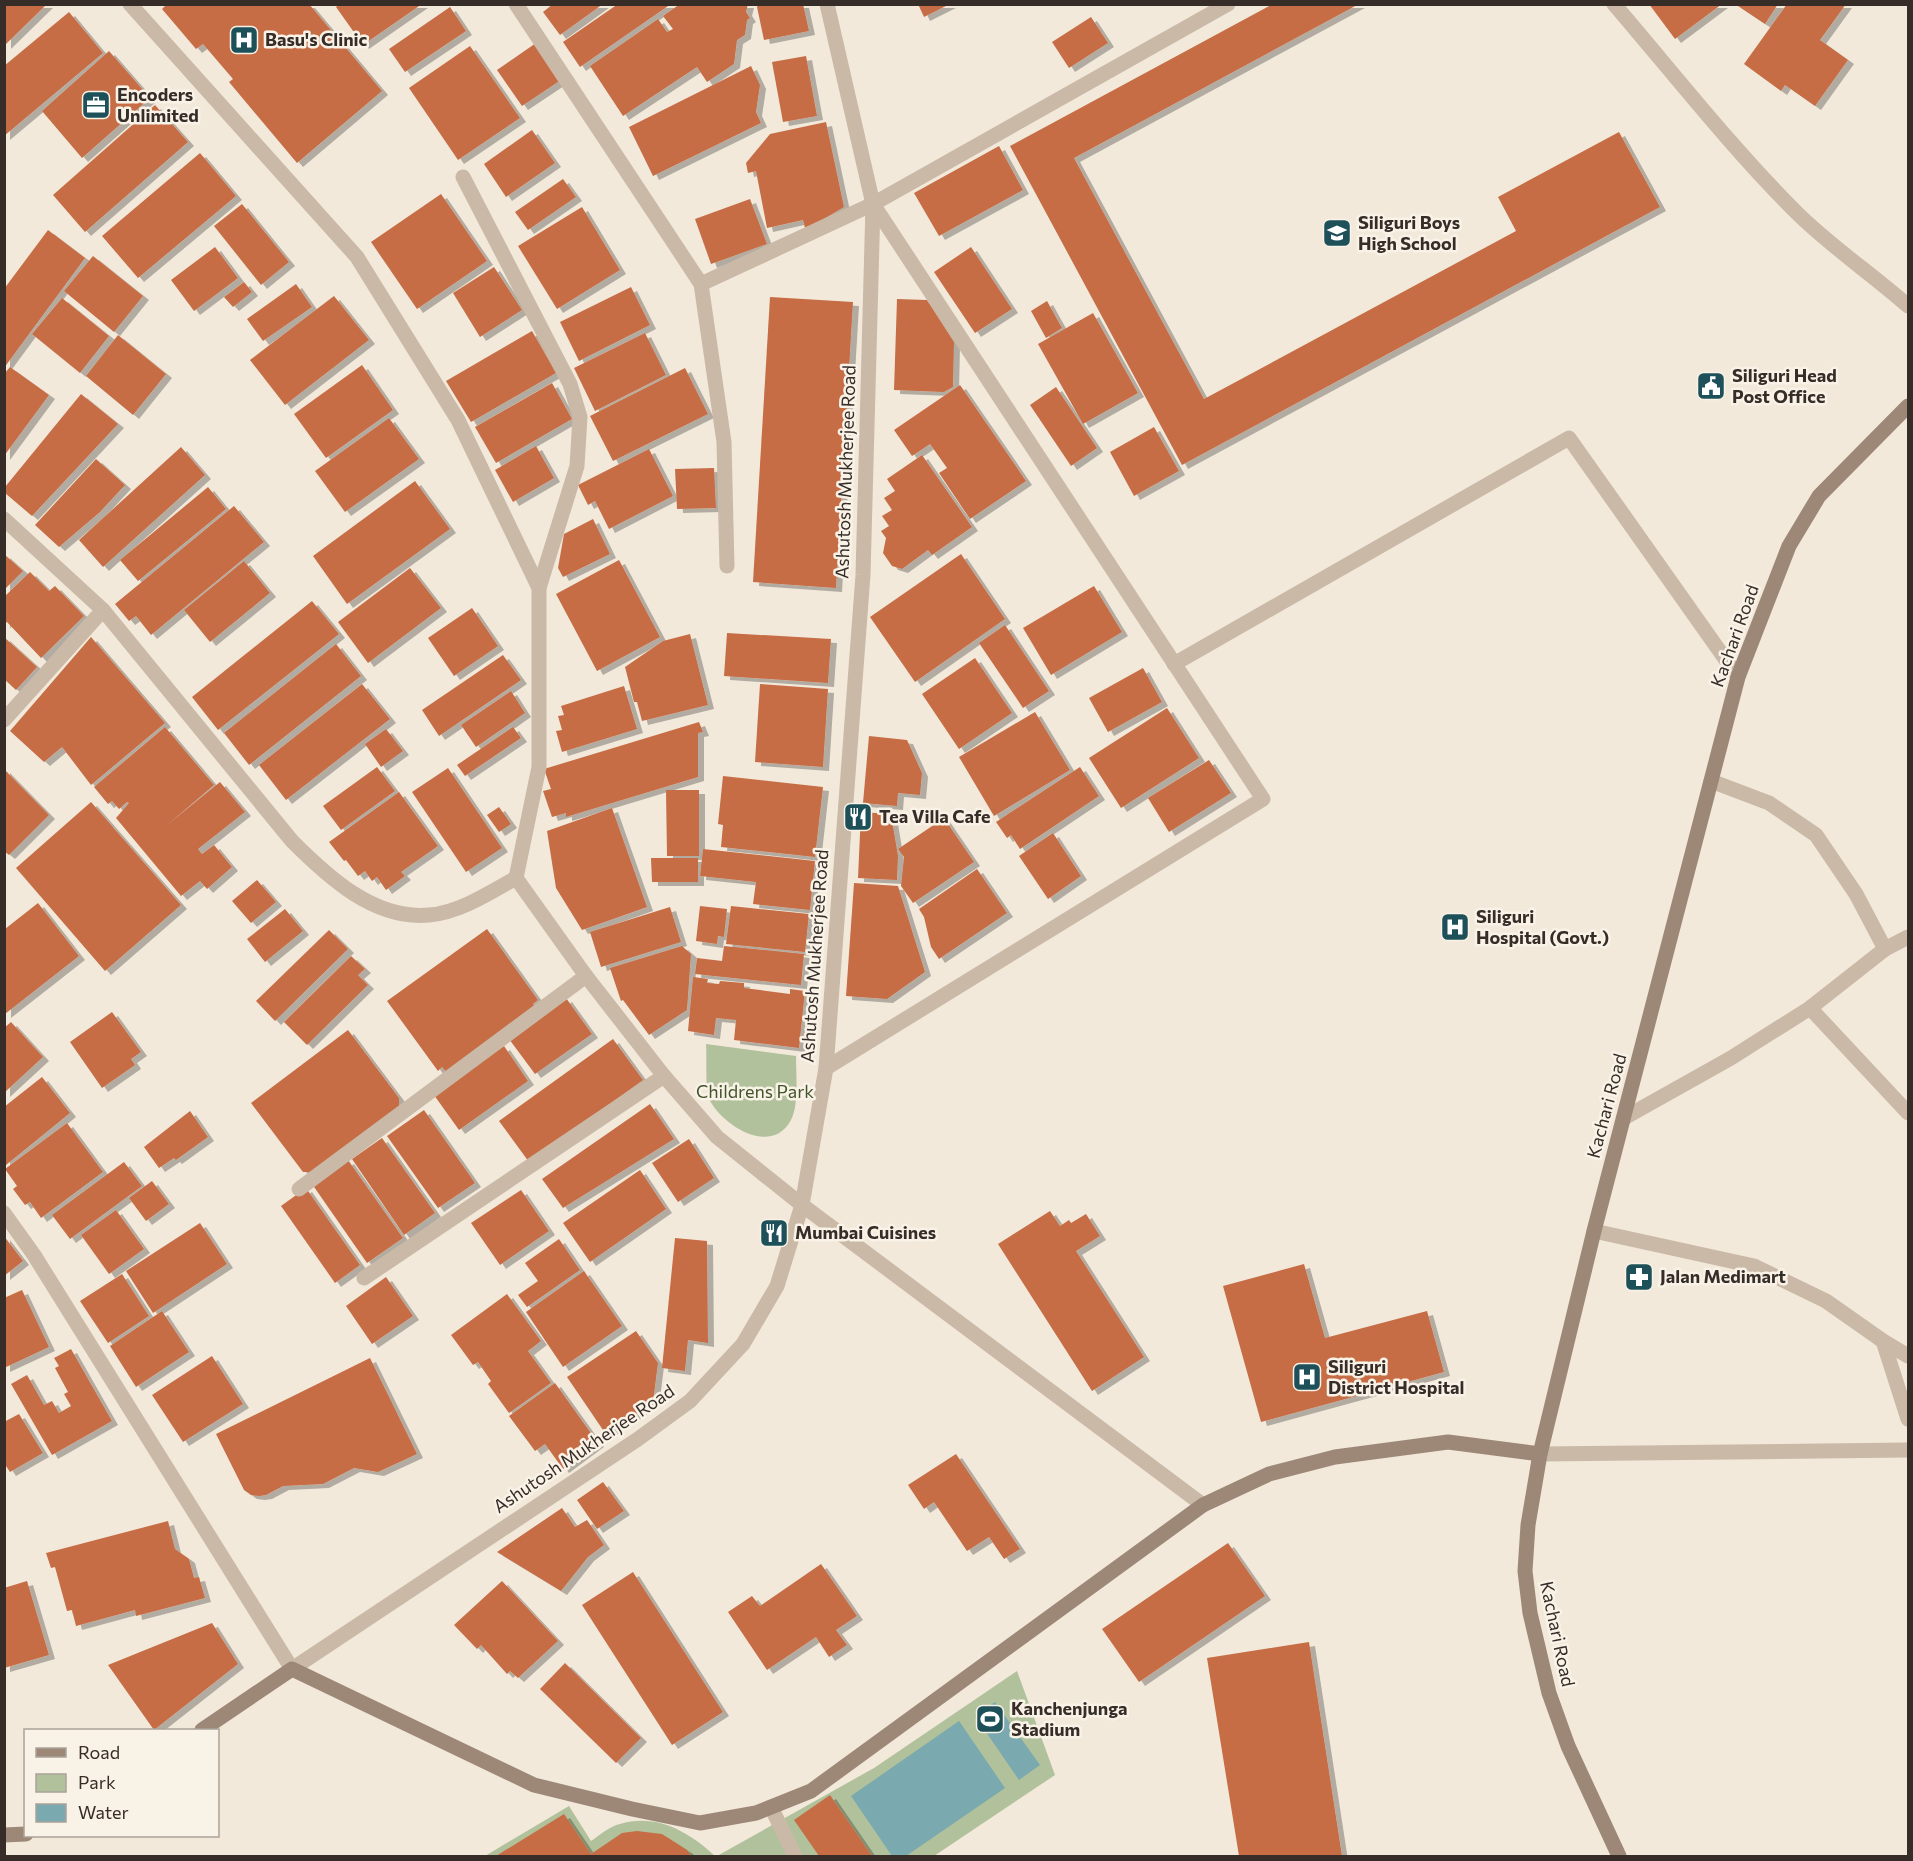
<svg xmlns="http://www.w3.org/2000/svg" width="1913" height="1861" font-family="Commissioner,sans-serif">
<defs>
<filter id="shadow"><feDropShadow dx="6" dy="4" stdDeviation="0" flood-color="#0004"/></filter>
</defs>
<rect width="100%" height="100%" fill="#f2e9db"/>
<!-- green -->
<g fill="#b1c19b">
<path d="M706,1044L796,1056C796,1074 799,1105 791,1120C771,1157 722,1125 709,1099C705,1090 707,1055 706,1044Z"/>
<polygon points="1017,1671 1055,1775 934,1856 717,1856 874,1768"/>
<path d="M569,1806L591,1841C600,1835 610,1826 620,1824C657,1813 689,1832 715,1856H485Z"/>
</g>
<!-- water -->
<g fill="#7aa9af">
<polygon points="995,1702 1040,1765 1019,1780 975,1716"/>
<polygon points="959,1721 1005,1788 906,1856 892,1856 851,1796"/>
</g>
<!-- building -->
<g fill="#c66d45" filter="url(#shadow)">
<polygon points="5,4 47,4 5,45"/>
<polygon points="167,4 309,4 382,91 297,163 229,82 233,79 203,44 196,49 162,9"/>
<polygon points="340,4 422,4 363,45 336,7"/>
<polygon points="553,4 603,4 560,35 543,12"/>
<polygon points="618,4 671,4 580,67 563,42"/>
<polygon points="680,4 748,4 746,12 750,18 747,20 745,35 737,40 734,64 707,82 697,67 623,116 590,66 658,19 667,32 673,29 663,16"/>
<polygon points="759,4 803,4 809,31 764,40 757,7"/>
<polygon points="918,4 950,4 924,17"/>
<polygon points="1273,4 1359,4 1074,158 1204,399 1516,231 1498,197 1619,132 1660,207 1182,465 1010,146"/>
<polygon points="1649,4 1722,4 1675,39"/>
<polygon points="1735,4 1778,4 1765,24"/>
<polygon points="1787,4 1846,4 1820,40 1848,60 1815,106 1785,85 1781,91 1744,64"/>
<polygon points="450,7 466,31 405,72 389,49"/>
<polygon points="69,12 103,53 4,136 4,66"/>
<polygon points="1091,17 1108,43 1069,68 1052,42"/>
<polygon points="536,43 561,80 522,106 497,70"/>
<polygon points="470,46 520,118 458,160 409,88"/>
<polygon points="109,51 150,98 82,158 42,111"/>
<polygon points="806,56 817,116 783,122 772,62"/>
<polygon points="751,66 760,85 756,112 761,123 653,176 629,127"/>
<polygon points="155,105 188,142 85,232 53,195"/>
<polygon points="826,122 844,207 812,226 805,228 803,220 767,228 756,171 748,173 746,163 770,134"/>
<polygon points="532,130 555,163 506,197 484,164"/>
<polygon points="999,146 1023,190 939,236 914,193"/>
<polygon points="200,153 236,196 138,278 102,236"/>
<polygon points="563,179 576,197 528,230 515,212"/>
<polygon points="441,194 487,261 417,309 371,242"/>
<polygon points="750,199 767,244 711,264 695,219"/>
<polygon points="242,204 289,262 261,285 214,226"/>
<polygon points="582,207 620,270 557,309 518,246"/>
<polygon points="48,230 85,258 4,368 4,289"/>
<polygon points="215,247 238,278 194,311 171,280"/>
<polygon points="971,247 1012,309 975,333 934,272"/>
<polygon points="93,256 143,296 114,332 64,291"/>
<polygon points="494,267 522,310 480,337 453,293"/>
<polygon points="244,282 252,292 233,307 224,297"/>
<polygon points="296,284 312,307 263,341 247,319"/>
<polygon points="631,287 650,325 579,361 560,322"/>
<polygon points="334,296 369,340 285,405 250,360"/>
<polygon points="770,297 853,302 836,588 753,582"/>
<polygon points="62,298 109,336 80,373 32,334"/>
<polygon points="897,299 927,300 954,342 953,387 944,392 894,390"/>
<polygon points="1047,301 1062,328 1046,338 1031,311"/>
<polygon points="1093,313 1138,393 1083,424 1038,344"/>
<polygon points="532,331 556,373 471,422 446,381"/>
<polygon points="645,333 666,375 595,411 574,368"/>
<polygon points="118,335 166,374 133,415 86,376"/>
<polygon points="362,365 393,410 326,458 294,414"/>
<polygon points="10,367 49,395 4,456 4,374"/>
<polygon points="685,368 708,414 613,461 590,416"/>
<polygon points="552,383 572,419 496,463 475,427"/>
<polygon points="960,385 1026,481 970,519 939,473 947,468 930,444 912,456 894,430"/>
<polygon points="1056,387 1097,448 1071,466 1030,405"/>
<polygon points="81,394 118,424 32,516 5,493 5,487"/>
<polygon points="389,418 419,459 345,512 315,471"/>
<polygon points="1154,427 1179,471 1134,496 1110,452"/>
<polygon points="536,446 554,478 513,502 495,470"/>
<polygon points="181,447 205,475 103,567 79,540"/>
<polygon points="649,449 673,496 609,529 595,501 588,505 578,485"/>
<polygon points="922,455 972,527 932,555 928,550 902,569 892,566 883,553 886,538 881,531 889,526 882,516 892,510 884,498 895,491 887,479"/>
<polygon points="96,459 125,485 100,512 59,547 35,525"/>
<polygon points="714,468 716,508 677,509 675,469"/>
<polygon points="415,481 450,529 347,604 313,556"/>
<polygon points="208,487 226,509 138,581 120,560"/>
<polygon points="234,506 264,542 151,635 136,616 129,621 115,604"/>
<polygon points="593,519 610,554 563,577 558,568 564,534"/>
<polygon points="4,554 23,571 4,590"/>
<polygon points="961,554 1005,619 915,682 870,617"/>
<polygon points="619,560 660,637 597,671 556,594"/>
<polygon points="244,561 270,593 210,642 184,610"/>
<polygon points="410,568 441,608 368,663 338,622"/>
<polygon points="30,572 49,591 55,586 84,616 41,658 7,622 4,624 4,597"/>
<polygon points="1094,586 1122,632 1051,675 1023,628"/>
<polygon points="312,601 339,634 218,730 192,697"/>
<polygon points="472,608 498,646 454,676 428,638"/>
<polygon points="1005,625 1049,691 1023,708 979,643"/>
<polygon points="727,633 831,639 828,683 724,676"/>
<polygon points="690,634 708,705 642,721 637,702 634,702 625,667 663,641"/>
<polygon points="4,637 37,667 16,690 4,679"/>
<polygon points="91,637 165,723 91,785 62,747 44,762 10,731"/>
<polygon points="336,644 361,676 249,765 224,733"/>
<polygon points="503,655 521,680 439,736 422,710"/>
<polygon points="975,658 1012,713 959,749 922,694"/>
<polygon points="1143,668 1162,702 1108,732 1089,698"/>
<polygon points="362,684 390,719 286,800 259,765"/>
<polygon points="760,684 828,689 823,767 755,762"/>
<polygon points="624,686 637,729 562,752 556,731 562,730 558,716 564,715 561,706"/>
<polygon points="511,691 525,713 476,747 461,725"/>
<polygon points="1167,708 1199,758 1121,808 1089,758"/>
<polygon points="1035,712 1070,770 994,816 959,757"/>
<polygon points="699,722 703,732 698,733 698,777 566,817 566,813 552,817 543,791 551,789 544,769"/>
<polygon points="165,727 214,785 166,826 220,782 245,812 198,849 202,854 214,845 232,867 207,889 200,881 181,896 116,818 129,803 127,802 119,809 112,801 108,804 94,787"/>
<polygon points="513,727 521,738 465,776 457,765"/>
<polygon points="386,729 403,751 381,767 365,744"/>
<polygon points="869,736 907,740 922,773 920,795 898,793 897,806 863,803"/>
<polygon points="1209,760 1231,793 1169,832 1148,798"/>
<polygon points="377,767 395,791 341,830 323,806"/>
<polygon points="1080,767 1099,796 1020,849 1011,835 1007,838 996,822"/>
<polygon points="448,768 502,848 466,872 412,792"/>
<polygon points="4,769 49,815 9,855 4,851"/>
<polygon points="723,776 823,787 815,857 721,847 723,825 718,824"/>
<polygon points="666,790 699,790 699,856 667,856"/>
<polygon points="399,792 438,846 401,872 405,876 386,890 377,877 372,881 365,871 358,876 346,860 344,861 329,842"/>
<polygon points="91,802 181,905 105,971 16,868"/>
<polygon points="499,807 511,824 499,832 487,815"/>
<polygon points="612,808 647,907 582,930 556,888 547,831"/>
<polygon points="861,812 891,814 898,856 897,880 858,878"/>
<polygon points="944,818 974,862 913,903 901,886 904,857 898,849"/>
<polygon points="1053,833 1081,876 1048,899 1019,856"/>
<polygon points="703,849 815,861 810,910 753,904 756,882 700,876"/>
<polygon points="651,858 698,858 698,882 652,882"/>
<polygon points="977,869 1007,913 939,959 931,947 924,917 919,909"/>
<polygon points="257,880 276,902 251,923 232,901"/>
<polygon points="854,883 898,886 925,972 887,999 846,996"/>
<polygon points="38,903 79,956 5,1014 5,929"/>
<polygon points="700,906 727,909 724,937 718,936 717,944 696,941"/>
<polygon points="731,906 809,914 805,952 726,944"/>
<polygon points="670,907 681,942 601,967 590,932"/>
<polygon points="285,909 303,931 265,962 247,939"/>
<polygon points="487,929 538,1000 533,1004 537,1009 447,1073 442,1067 438,1071 387,1001"/>
<polygon points="329,930 348,949 275,1021 256,1001"/>
<polygon points="682,946 691,954 687,1010 649,1035 623,1000 621,1001 610,968"/>
<polygon points="724,946 804,954 801,985 695,974 697,958 722,961"/>
<polygon points="351,956 365,969 358,975 368,985 307,1045 284,1022"/>
<polygon points="693,977 708,979 707,983 719,984 720,981 744,983 744,988 790,994 790,989 805,991 799,1048 734,1040 736,1020 716,1018 714,1035 688,1031"/>
<polygon points="566,998 592,1034 535,1074 509,1039"/>
<polygon points="112,1012 141,1052 131,1059 135,1065 102,1088 70,1042"/>
<polygon points="11,1022 43,1057 4,1093 4,1028"/>
<polygon points="348,1030 399,1098 399,1108 313,1172 303,1172 251,1103"/>
<polygon points="613,1039 643,1080 529,1162 499,1121"/>
<polygon points="504,1046 528,1081 459,1130 434,1095"/>
<polygon points="42,1077 70,1113 6,1165 4,1162 4,1107"/>
<polygon points="650,1104 674,1139 563,1208 542,1179"/>
<polygon points="424,1110 475,1183 438,1208 387,1136"/>
<polygon points="190,1111 208,1137 176,1160 174,1158 159,1168 144,1147"/>
<polygon points="67,1123 103,1172 41,1218 30,1202 25,1205 13,1189 17,1186 5,1169"/>
<polygon points="382,1138 435,1213 404,1235 352,1159"/>
<polygon points="689,1139 714,1178 678,1202 652,1163"/>
<polygon points="348,1160 403,1238 367,1263 312,1184"/>
<polygon points="124,1162 142,1186 70,1239 52,1215"/>
<polygon points="640,1170 666,1209 590,1262 563,1223"/>
<polygon points="152,1181 169,1204 146,1221 129,1198"/>
<polygon points="306,1188 360,1265 335,1283 281,1206"/>
<polygon points="521,1190 549,1231 500,1265 471,1223"/>
<polygon points="116,1210 144,1249 109,1274 81,1235"/>
<polygon points="1050,1211 1060,1226 1069,1220 1071,1223 1086,1214 1100,1236 1076,1251 1144,1357 1092,1391 998,1244"/>
<polygon points="200,1223 227,1264 153,1313 126,1271"/>
<polygon points="4,1236 23,1261 4,1276"/>
<polygon points="675,1238 707,1241 708,1343 688,1340 685,1371 662,1368"/>
<polygon points="559,1239 580,1270 527,1307 518,1295 538,1281 525,1263"/>
<polygon points="1304,1264 1325,1338 1427,1311 1444,1372 1261,1422 1223,1286"/>
<polygon points="584,1271 622,1326 563,1367 526,1312"/>
<polygon points="122,1274 149,1316 108,1343 80,1301"/>
<polygon points="386,1277 413,1316 372,1344 346,1306"/>
<polygon points="22,1290 49,1347 4,1368 4,1298"/>
<polygon points="507,1294 541,1341 528,1351 551,1383 509,1413 488,1384 491,1381 478,1362 473,1365 451,1335"/>
<polygon points="162,1311 189,1352 136,1387 110,1346"/>
<polygon points="636,1331 658,1363 653,1402 610,1432 606,1431 603,1430 567,1377"/>
<polygon points="71,1349 112,1421 52,1455 11,1384 27,1375 44,1405 52,1401 59,1413 71,1406 64,1394 68,1392 55,1368 59,1366 54,1358"/>
<polygon points="212,1356 243,1404 183,1442 152,1395"/>
<polygon points="370,1358 417,1454 378,1472 354,1468 323,1484 283,1486 266,1495 259,1496 251,1495 244,1490 216,1434"/>
<polygon points="555,1383 598,1443 563,1469 545,1444 535,1451 509,1416"/>
<polygon points="19,1414 43,1453 10,1472 4,1463 4,1422"/>
<polygon points="956,1454 1020,1549 1004,1559 989,1537 967,1551 934,1502 924,1509 908,1485"/>
<polygon points="603,1482 624,1511 597,1529 577,1500"/>
<polygon points="562,1508 575,1527 587,1520 604,1545 588,1557 561,1591 497,1552"/>
<polygon points="168,1521 175,1549 189,1559 194,1578 199,1577 205,1598 136,1616 135,1610 76,1626 72,1610 67,1611 55,1567 51,1568 46,1553"/>
<polygon points="1228,1543 1265,1596 1139,1682 1102,1629"/>
<polygon points="821,1564 857,1616 836,1630 847,1645 829,1657 816,1637 767,1670 728,1612 752,1596 760,1606"/>
<polygon points="633,1572 723,1712 672,1745 582,1605"/>
<polygon points="27,1581 49,1655 4,1668 4,1588"/>
<polygon points="502,1581 558,1641 518,1678 510,1671 507,1674 481,1645 477,1649 454,1625"/>
<polygon points="212,1623 238,1664 154,1730 108,1665"/>
<polygon points="1309,1642 1342,1856 1239,1856 1207,1658"/>
<polygon points="565,1663 641,1738 616,1763 540,1689"/>
<polygon points="830,1795 872,1856 819,1856 794,1820"/>
<polygon points="564,1814 591,1854 622,1833 637,1831 662,1834 687,1850 691,1856 496,1856"/>
</g>
<g fill="none" stroke-linecap="round" stroke-linejoin="round">
<!-- lane -->
<g stroke="#cab9a7" stroke-width="15">
<polyline points="1711,781 1769,803 1816,835 1856,894 1885,949"/>
<polyline points="1810,1008 1908,1113"/>
<polyline points="1624,1118 1731,1058 1810,1008 1885,949 1908,937"/>
<polyline points="1594,1231 1754,1266 1826,1301 1883,1341 1908,1356"/>
<polyline points="1883,1341 1908,1419"/>
<polyline points="1540,1454 1908,1450"/>
<polyline points="771,1807 795,1856"/>
</g>
<!-- street -->
<g stroke="#cab9a7" stroke-width="15">
<polyline points="130,4 357,257 458,420 539,588 539,767 516,878 586,976 664,1076 717,1137 802,1205 1203,1505"/>
<polyline points="516,4 701,284 724,442 727,566"/>
<path d="M1614,4C1674,74 1731,147 1796,212C1830,246 1872,274 1908,306"/>
<polyline points="463,177 570,384 580,417 577,466 539,588"/>
<polyline points="701,284 873,204 1228,4"/>
<path d="M4,519L103,610L292,841C328,877 374,920 429,915C459,913 491,892 516,878"/>
<polyline points="1174,664 1569,438 1738,677"/>
<polyline points="4,720 103,610"/>
<polyline points="826,1068 1263,799 873,204"/>
<polyline points="299,1189 586,976"/>
<polyline points="4,1213 34,1255 292,1669 638,1439 690,1401 743,1344 777,1286 802,1205 826,1068 863,575 873,204 827,4"/>
<polyline points="364,1278 664,1076"/>
</g>
<!-- secondary -->
<g stroke="#9d8878" stroke-width="15">
<polyline points="202,1730 292,1669 534,1785 632,1809 700,1823 756,1813 811,1791 1203,1505 1269,1474 1335,1457 1448,1442 1540,1454"/>
<polyline points="4,1835 26,1834"/>
<polyline points="1619,1856 1568,1746 1549,1693 1530,1613 1525,1571 1528,1525 1540,1454 1594,1231 1738,677 1789,546 1819,496 1908,406"/>
</g>
</g>
<!-- icons -->
<defs>
<g id="hospital-square" transform="scale(1.5)"><rect x="-9" y="-9" width="18" height="18" rx="4" fill="#1d5058" stroke="#f9f2e7"/><path d="M-5-5h3v3.5h4V-5h3V5h-3V1.5h-4V5h-3Z" fill="#fff"/></g>
<g id="office-square" transform="scale(1.5)"><rect x="-9" y="-9" width="18" height="18" rx="4" fill="#1d5058" stroke="#f9f2e7"/><path d="M-6-3h4V-5.5h4V-3h4V5H-6ZM-1-4.5V-3h2v-1.5ZM-6 0V1H6V0Z" fill="#fff"/></g>
<g id="school-square" transform="scale(1.5)"><rect x="-9" y="-9" width="18" height="18" rx="4" fill="#1d5058" stroke="#f9f2e7"/><path d="M0-5L7-2L0 1L-7-2ZM-4 1L0 2.5L4 1V4Q0 6-4 4Z" fill="#fff"/></g>
<g id="civic-square" transform="scale(1.5)"><rect x="-9" y="-9" width="18" height="18" rx="4" fill="#1d5058" stroke="#f9f2e7"/><path d="M-.6-6.5H3V-4.5H.6V-3L4-1V1h2V6H-6V1h2V-1L-.6-3ZM-1.2 2.5V6h2.4V2.5Z" fill="#fff"/></g>
<g id="restaurant-square" transform="scale(1.5)"><rect x="-9" y="-9" width="18" height="18" rx="4" fill="#1d5058" stroke="#f9f2e7"/><path d="M-5-6h1v4h1v-4h1v4h1v-4h1v5L-1.5 .5V6h-2V.5L-5-1ZM5-6V6H3V1.5H1.5Q1.5-4 5-6Z" fill="#fff"/></g>
<g id="pharmacy-square" transform="scale(1.5)"><rect x="-9" y="-9" width="18" height="18" rx="4" fill="#1d5058" stroke="#f9f2e7"/><path d="M-2-6h4v4h4v4h-4v4h-4v-4h-4v-4h4Z" fill="#fff"/></g>
<g id="stadium-square" transform="scale(1.5)"><rect x="-9" y="-9" width="18" height="18" rx="4" fill="#1d5058" stroke="#f9f2e7"/><path d="M0-5a6.5 5 0 1 0 0 10a6.5 5 0 1 0 0-10ZM-3.5-1.8h7v3.6h-7Z" fill="#fff"/></g>
</defs>
<g fill-rule="evenodd">
<use href="#hospital-square" x="244" y="40"/>
<use href="#office-square" x="96" y="105"/>
<use href="#school-square" x="1337" y="233"/>
<use href="#civic-square" x="1711" y="386"/>
<use href="#restaurant-square" x="858" y="817"/>
<use href="#hospital-square" x="1455" y="927"/>
<use href="#restaurant-square" x="774" y="1233"/>
<use href="#pharmacy-square" x="1639" y="1277"/>
<use href="#hospital-square" x="1307" y="1377"/>
<use href="#stadium-square" x="990" y="1719"/>
</g>
<g text-anchor="middle" stroke-width="5" stroke-linejoin="round" paint-order="stroke">
<!-- poi labels -->
<g font-size="18" font-weight="bold" fill="#362d28" stroke="#f9f2e7" text-anchor="start">
<text x="265" y="46">Basu's Clinic</text>
<text x="117" y="101">Encoders<tspan x="117" dy="21">Unlimited</tspan></text>
<text x="1358" y="229">Siliguri Boys<tspan x="1358" dy="21">High School</tspan></text>
<text x="1732" y="382">Siliguri Head<tspan x="1732" dy="21">Post Office</tspan></text>
<text x="879" y="823">Tea Villa Cafe</text>
<text x="1476" y="923">Siliguri<tspan x="1476" dy="21">Hospital (Govt.)</tspan></text>
<text x="795" y="1239">Mumbai Cuisines</text>
<text x="1660" y="1283">Jalan Medimart</text>
<text x="1328" y="1373">Siliguri<tspan x="1328" dy="21">District Hospital</tspan></text>
<text x="1011" y="1715">Kanchenjunga<tspan x="1011" dy="21">Stadium</tspan></text>
</g>
<!-- street labels -->
<g font-size="18" fill="#362d28" stroke="#f9f2e7">
<text transform="translate(846 472) rotate(-88)" y="6">Ashutosh Mukherjee Road</text>
<text transform="translate(1735 636) rotate(-70)" y="6">Kachari Road</text>
<text transform="translate(815 956) rotate(-86)" y="6">Ashutosh Mukherjee Road</text>
<text transform="translate(1607 1106) rotate(-75)" y="6">Kachari Road</text>
<text transform="translate(584 1449) rotate(-34)" y="6">Ashutosh Mukherjee Road</text>
<text transform="translate(1557 1634) rotate(78)" y="6">Kachari Road</text>
</g>
<!-- park labels -->
<g font-size="18" fill="#42542b" stroke="#f9f2e7">
<text x="755" y="1098">Childrens Park</text>
</g>
</g>
<!-- border -->
<rect width="1913" height="1861" fill="none" stroke="#362d28" stroke-width="12"/>
<!-- legend -->
<rect x="24" y="1729" width="195" height="108" fill="#f9f2e7" stroke="#aba39b" stroke-width="1.5"/>
<rect x="36" y="1748" width="30" height="9" fill="#9d8878" stroke="#aba39b" stroke-width="1.5"/>
<text x="78" y="1759" font-size="18" fill="#362d28">Road</text>
<rect x="36" y="1774" width="30" height="18" fill="#b1c19b" stroke="#aba39b" stroke-width="1.5"/>
<text x="78" y="1789" font-size="18" fill="#362d28">Park</text>
<rect x="36" y="1804" width="30" height="18" fill="#7aa9af" stroke="#aba39b" stroke-width="1.5"/>
<text x="78" y="1819" font-size="18" fill="#362d28">Water</text>
</svg>
